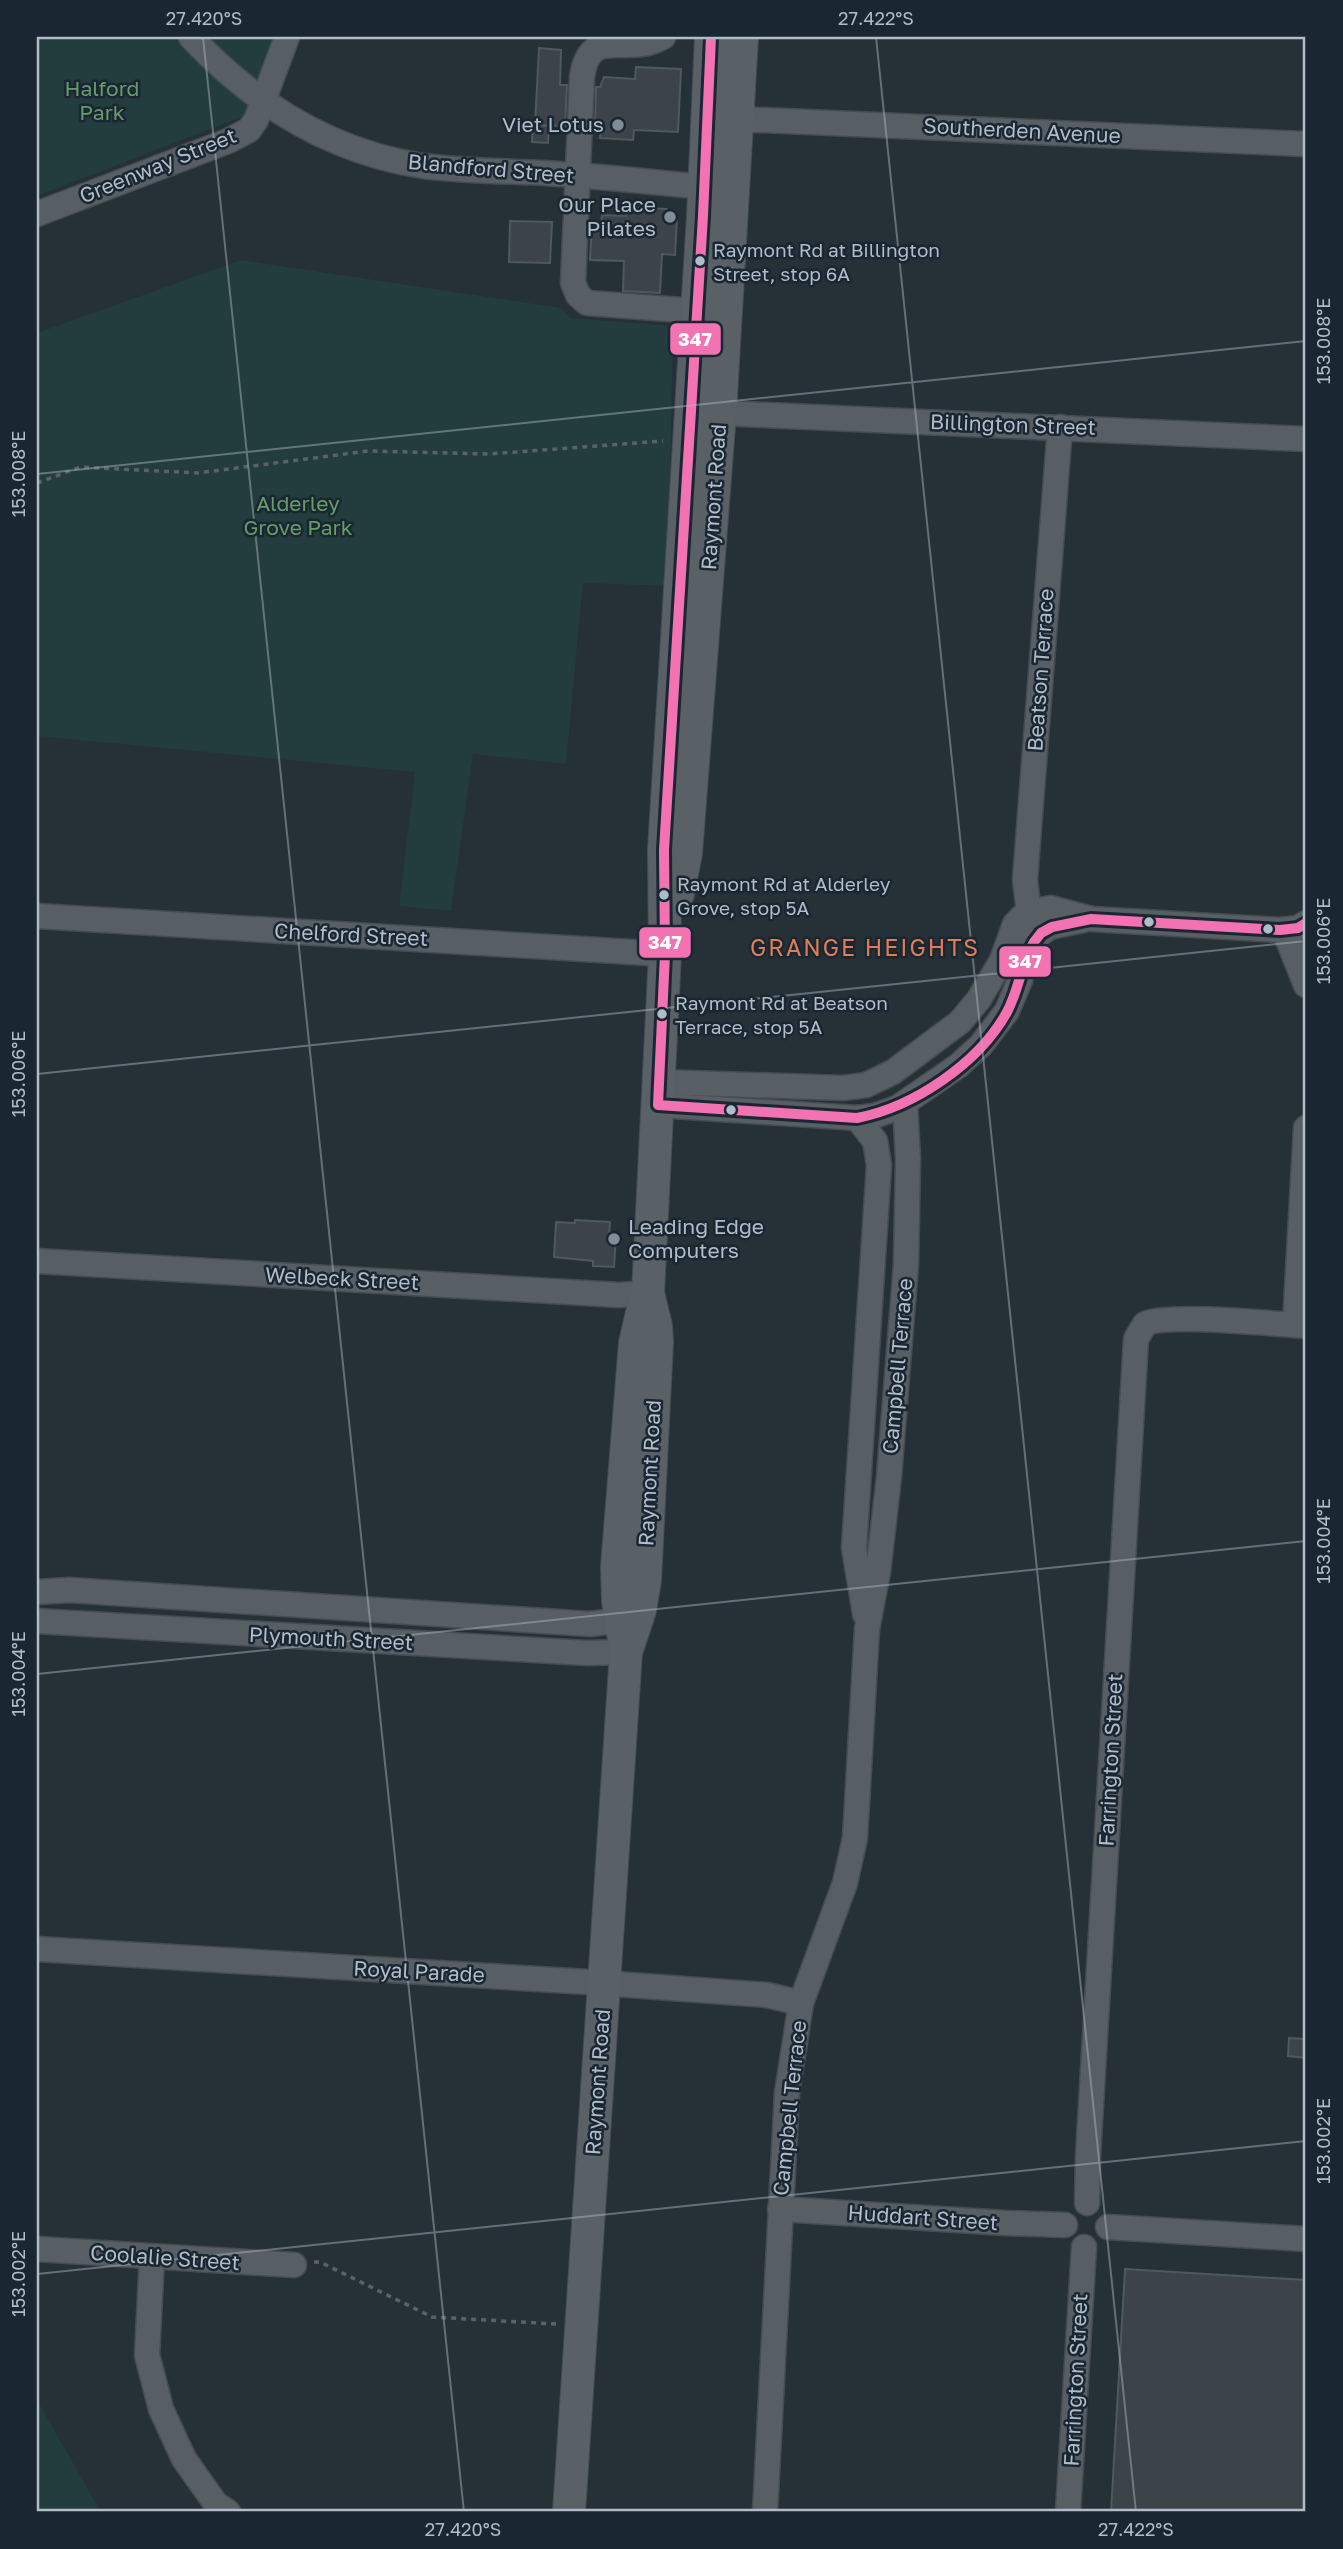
<svg xmlns="http://www.w3.org/2000/svg" width="1343" height="2549" font-family="'Golos Text',sans-serif">
<rect width="100%" height="100%" fill="#263037"/>
<!-- green -->
<g fill="#233c3d">
<polygon points="37,37 273,37 244,116 37,196"/>
<polygon points="241,260 561,308 570,318 673,326 668,586 583,583 566,764 473,754 451,911 399,906 415,772 37,736 37,333"/>
<polygon points="37,2400 101,2512 37,2512"/>
</g>
<!-- building -->
<g fill="#3c444a" stroke="#4f585f" stroke-width="2">
<polygon points="539,48 561,50 560,85 567,85 565,126 535,125"/>
<polygon points="636,67 681,69 678,132 634,130 633,140 600,138 601,128 595,128 596,87 600,87 604,77 635,79"/>
<polygon points="533,125 549,126 548,143 532,142"/>
<polygon points="627,207 667,209 677,218 675,255 662,254 660,293 623,291 624,261 590,260 592,224 601,225 602,215 626,216"/>
<polygon points="510,221 552,222 550,263 509,262"/>
<polygon points="575,1220 610,1222 609,1236 616,1236 614,1267 593,1266 593,1261 554,1257 556,1222 575,1223"/>
<polygon points="1289,2038 1306,2039 1306,2058 1288,2056"/>
<polygon points="1125,2269 1306,2280 1306,2512 1111,2512"/>
</g>
<g fill="none" stroke-linecap="round" stroke-linejoin="round">
<!-- minor casing -->
<g stroke="#454c51" stroke-width="27">
<g id="minor">
<path d="M191,37C254,104 331,152 423,166C463,171 504,171 545,173C598,176 651,182 704,187"/>
<path d="M663,37C658,39 653,42 648,43C618,51 589,30 582,77L573,283L578,295L587,303L696,311"/>
<polyline points="738,119 1306,144"/>
<polyline points="37,214 228,141 249,130 256,120 287,37"/>
<polyline points="720,413 1306,439"/>
<polyline points="37,916 665,954"/>
<polyline points="1035,928 1028,905 1025,880 1060,427"/>
<polyline points="1284,930 1306,985"/>
<polyline points="659,1082 843,1088 866,1085 893,1072 960,1022 979,999 1002,960 1015,924 1022,917 1036,911 1051,908 1092,919 1280,930 1298,928 1306,923"/>
<polyline points="658,1105 857,1118 874,1116 897,1108 958,1066 981,1045 1007,1011 1020,980 1026,953 1034,938 1050,927 1083,920"/>
<polyline points="857,1118 875,1141 879,1165 854,1548 865,1614"/>
<polyline points="37,1261 619,1295 648,1293"/>
<polyline points="1295,1325 1306,1128"/>
<polyline points="37,1592 69,1590 590,1624 606,1622 620,1617"/>
<polyline points="37,1621 587,1653 626,1652"/>
<polyline points="37,1949 588,1982 767,1995 801,2003"/>
<path d="M1087,2203L1088,2156L1136,1339L1145,1324C1165,1313 1278,1324 1306,1326"/>
<polyline points="780,2209 1006,2223 1065,2225"/>
<polyline points="1108,2227 1306,2239"/>
<polyline points="37,2249 294,2265"/>
<polyline points="152,2258 147,2355 161,2409 184,2459 216,2504 228,2512"/>
<polyline points="765,2512 787,2093 801,2003 845,1883 855,1838 867,1629 878,1572 889,1477 906,1264 908,1159 905,1103"/>
<polyline points="1068,2512 1084,2247"/>
</g>
</g>
<!-- major casing -->
<g stroke="#444d53" stroke-width="34">
<g id="major">
<polyline points="678,894 686,853 720,413 742,37"/>
<polyline points="626,1652 640,1610 645,1580 657,1342 656,1326 648,1293 665,954 664,850 703,216 711,37"/>
<polyline points="569,2512 626,1652 618,1601 617,1567 635,1343 645,1300"/>
</g>
</g>
<!-- path -->
<g stroke="#5a6268" stroke-width="3.5" stroke-dasharray="5 5" stroke-linecap="butt">
<polyline points="37,483 80,467 198,473 368,451 489,454 663,441"/>
<polyline points="314,2262 320,2262 432,2317 556,2324"/>
</g>
<!-- minor -->
<use href="#minor" stroke="#575e64" stroke-width="24"/>
<!-- major -->
<use href="#major" stroke="#596167" stroke-width="32"/>
<!-- bus-1 casing -->
<g stroke="#1a2732" stroke-width="16">
<path id="bus-1" d="M711,37L703,216L664,850L665,954L658,1105L857,1118C914,1107 979,1063 1007,1012C1019,990 1021,964 1034,942L1041,933L1052,927L1091,919L1280,930L1298,928L1306,923"/>
</g>
<!-- bus-1 -->
<use href="#bus-1" stroke="#f272b2" stroke-width="10"/>
</g>
<!-- ticks -->
<path fill="none" stroke="#b0bdc9" stroke-width="2" stroke-opacity="0.45" d="M203,37L464,2512M876,37L1136,2512M37,474L1306,341M37,1074L1306,941M37,1674L1306,1541M37,2274L1306,2141"/>
<!-- markers -->
<g fill="#808c96" stroke="#1a2732" stroke-width="2.5">
<circle cx="618" cy="125" r="7"/>
<circle cx="670" cy="217" r="7"/>
<circle cx="614" cy="1239" r="7"/>
</g>
<g fill="#b0bdc9" stroke="#1a2732" stroke-width="2.5">
<circle cx="700" cy="261" r="6"/>
<circle cx="664" cy="895" r="6"/>
<circle cx="1149" cy="922" r="6"/>
<circle cx="1268" cy="929" r="6"/>
<circle cx="662" cy="1014" r="6"/>
<circle cx="731" cy="1110" r="6"/>
</g>
<g text-anchor="middle" stroke-width="5" stroke-linejoin="round" paint-order="stroke">
<!-- bus labels -->
<g font-size="19" fill="#b0bdc9" stroke="#1a2732" text-anchor="start">
<text x="713" y="257">Raymont Rd at Billington<tspan x="713" dy="24">Street, stop 6A</tspan></text>
<text x="677" y="891">Raymont Rd at Alderley<tspan x="677" dy="24">Grove, stop 5A</tspan></text>
<text x="675" y="1010">Raymont Rd at Beatson<tspan x="675" dy="24">Terrace, stop 5A</tspan></text>
</g>
<!-- park labels -->
<g font-size="21" fill="#659c6a" stroke="#1a2732">
<text x="102" y="96">Halford<tspan x="102" dy="24">Park</tspan></text>
<text x="298" y="511">Alderley<tspan x="298" dy="24">Grove Park</tspan></text>
</g>
<!-- poi labels -->
<g font-size="21" fill="#b0bdc9" stroke="#1a2732" text-anchor="end">
<text x="604" y="132">Viet Lotus</text>
<text x="656" y="212">Our Place<tspan x="656" dy="24">Pilates</tspan></text>
<text x="628" y="1234" text-anchor="start">Leading Edge<tspan x="628" dy="24">Computers</tspan></text>
</g>
<!-- street labels -->
<g font-size="21" fill="#b0bdc9" stroke="#1a2732">
<text transform="translate(1022 131) rotate(3)" y="7">Southerden Avenue</text>
<text transform="translate(158 166) rotate(-22)" y="7">Greenway Street</text>
<text transform="translate(491 169) rotate(5)" y="7">Blandford Street</text>
<text transform="translate(1013 425) rotate(2)" y="7">Billington Street</text>
<text transform="translate(714 497) rotate(-86)" y="7">Raymont Road</text>
<text transform="translate(1041 670) rotate(-86)" y="7">Beatson Terrace</text>
<text transform="translate(351 935) rotate(3)" y="7">Chelford Street</text>
<text transform="translate(342 1279) rotate(3)" y="7">Welbeck Street</text>
<text transform="translate(898 1366) rotate(-85)" y="7">Campbell Terrace</text>
<text transform="translate(650 1473) rotate(-87)" y="7">Raymont Road</text>
<text transform="translate(331 1639) rotate(3)" y="7">Plymouth Street</text>
<text transform="translate(1111 1760) rotate(-87)" y="7">Farrington Street</text>
<text transform="translate(419 1972) rotate(3)" y="7">Royal Parade</text>
<text transform="translate(598 2082) rotate(-86)" y="7">Raymont Road</text>
<text transform="translate(790 2108) rotate(-84)" y="7">Campbell Terrace</text>
<text transform="translate(923 2218) rotate(4)" y="7">Huddart Street</text>
<text transform="translate(165 2258) rotate(4)" y="7">Coolalie Street</text>
<text transform="translate(1076 2380) rotate(-87)" y="7">Farrington Street</text>
</g>
<!-- neighbourhood labels -->
<g font-size="23" letter-spacing="2" fill="#de7e56" stroke="#1a2732">
<text x="865" y="956">GRANGE HEIGHTS</text>
</g>
</g>
<g stroke="#1a2732" stroke-width="2.5">
<rect x="669" y="322" width="53" height="34" rx="7" fill="#f272b2"/>
<rect x="638" y="926" width="54" height="33" rx="7" fill="#f272b2"/>
<rect x="998" y="945" width="54" height="33" rx="7" fill="#f272b2"/>
</g>
<g font-size="19" text-anchor="middle" font-weight="bold" fill="#fff">
<text x="695" y="346">347</text>
<text x="665" y="949">347</text>
<text x="1025" y="968">347</text>
</g>
<!-- border -->
<rect width="1343" height="2549" fill="none" stroke="#1a2732" stroke-width="77"/>
<rect x="38" y="38" width="1266" height="2472" fill="none" stroke="#b0bdc9" stroke-width="2.5"/>
<g font-size="18" text-anchor="middle" fill="#b0bdc9">
<text x="204" y="25">27.420°S</text>
<text x="876" y="25">27.422°S</text>
<text transform="translate(1324 341) rotate(-90)" y="6">153.008°E</text>
<text transform="translate(19 474) rotate(-90)" y="6">153.008°E</text>
<text transform="translate(1324 941) rotate(-90)" y="6">153.006°E</text>
<text transform="translate(19 1074) rotate(-90)" y="6">153.006°E</text>
<text transform="translate(1324 1541) rotate(-90)" y="6">153.004°E</text>
<text transform="translate(19 1674) rotate(-90)" y="6">153.004°E</text>
<text transform="translate(1324 2141) rotate(-90)" y="6">153.002°E</text>
<text transform="translate(19 2274) rotate(-90)" y="6">153.002°E</text>
<text x="463" y="2536">27.420°S</text>
<text x="1136" y="2536">27.422°S</text>
</g>
</svg>
